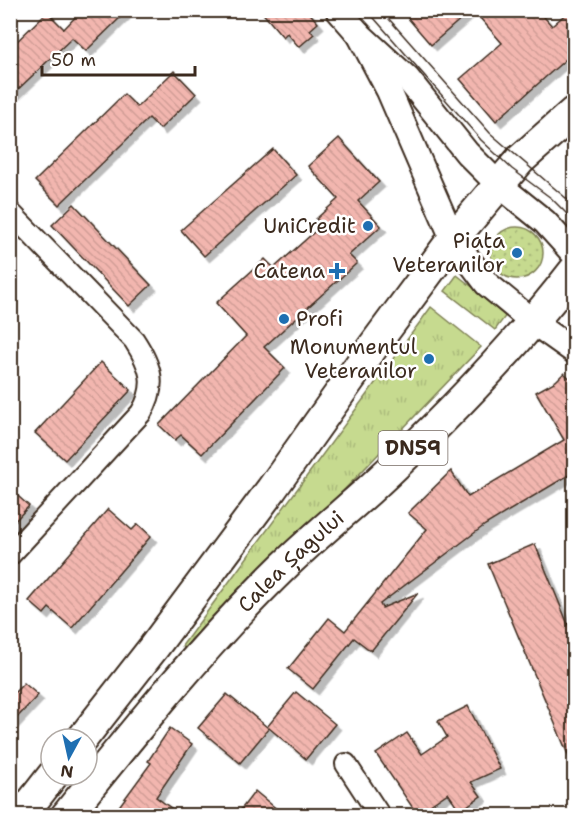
<svg xmlns="http://www.w3.org/2000/svg" width="585" height="826" font-family="'Shantell Sans',sans-serif">
<defs>
<pattern id="grass-tufts" width="24" height="20" patternUnits="userSpaceOnUse" patternTransform="scale(1.5)"><rect width="24" height="20" fill="#c6da8f"/><path d="M3 7l-1-3M5 7V3M7 7l1-3M15 17l-1-3M17 17v-4M19 17l1-3" fill="none" stroke="#abbb7b"/></pattern>
<pattern id="garden-dots" width="8" height="8" patternUnits="userSpaceOnUse" patternTransform="scale(1.5)"><rect width="8" height="8" fill="#c6da8f"/><path d="M2 2h.1M6 6h.1" fill="none" stroke="#abbb7b" stroke-width="1.8" stroke-linecap="round"/></pattern>
<pattern id="building-back-hatch" width="6" height="6" patternUnits="userSpaceOnUse" patternTransform="scale(1.5)"><rect width="6" height="6" fill="#f2b6af"/><path d="M-1 5l2 2M0 0l6 6M5-1l2 2" fill="none" stroke="#d09d96"/></pattern>
<filter id="shadow"><feDropShadow dx="5.5" dy="5.5" stdDeviation="0" flood-color="#0004"/></filter>
</defs>
<rect width="100%" height="100%" fill="#fff"/>
<filter id="ink" filterUnits="userSpaceOnUse"><feTurbulence type="fractalNoise" baseFrequency=".0167" numOctaves="2"/><feDisplacementMap in="SourceGraphic" scale="12" xChannelSelector="R" yChannelSelector="G"/><feConvolveMatrix kernelMatrix="1 2 1 2 8 2 1 2 1" color-interpolation-filters="sRGB"/></filter>
<g filter="url(#ink)">
<!-- grass -->
<g fill="url(#grass-tufts)" stroke="#808256" stroke-width="1.5">
<polygon points="457,275 507,314 495,330 445,291"/>
<polygon points="431,307 481,347 189,652 182,646"/>
</g>
<!-- garden -->
<circle fill="url(#garden-dots)" stroke="#808256" stroke-width="1.5" cx="517" cy="253" r="26"/>
<!-- building -->
<g fill="url(#building-back-hatch)" stroke="#3b2a1e" stroke-width="1.5" filter="url(#shadow)">
<polygon points="82,10 128,10 86,51 72,38 10,97 10,48 47,12 64,29"/>
<polygon points="260,10 307,10 318,23 310,30 314,34 299,47 287,33 283,37"/>
<polygon points="401,10 471,10 431,45"/>
<polygon points="473,10 538,10 552,26 570,10 574,10 574,52 496,121 460,79 502,43"/>
<polygon points="174,71 196,94 160,129 149,118 59,205 35,181 124,94 137,107"/>
<polygon points="339,138 379,182 358,201 381,226 349,255 357,263 264,347 285,368 202,454 181,435 175,440 159,425 246,336 216,303 265,259 274,268 322,225 316,219 338,199 308,166"/>
<polygon points="273,149 296,175 204,256 181,230"/>
<polygon points="74,204 151,285 129,306 52,225"/>
<polygon points="101,362 131,390 65,460 35,433"/>
<polygon points="564,373 574,382 574,472 485,525 380,604 382,608 418,593 371,651 354,638 313,689 288,669 329,618 345,631 427,529 408,513 451,471 468,497 564,440 536,392 556,381"/>
<polygon points="10,489 29,506 10,526"/>
<polygon points="108,509 132,530 138,524 151,536 72,628 49,608 44,614 29,601"/>
<polygon points="535,544 574,639 574,769 488,564"/>
<polygon points="24,683 38,695 10,725 10,697"/>
<polygon points="296,692 335,724 306,759 269,728 240,763 198,728 227,694 267,727"/>
<polygon points="468,706 500,769 471,782 481,796 460,811 448,793 417,814 376,754 407,733 422,754 447,737 438,721"/>
<polygon points="170,728 192,744 156,797 182,816 112,816 151,763 148,761"/>
<polygon points="255,791 285,816 236,816"/>
</g>
<g fill="none" stroke-linecap="round" stroke-linejoin="round">
<!-- minor casing -->
<g stroke="#3b2a1e" stroke-width="24">
<g id="minor">
<path d="M10,212L134,340C151,366 158,385 141,413L10,555"/>
<polyline points="346,764 380,816"/>
</g>
</g>
<!-- tertiary casing -->
<g stroke="#3b2a1e" stroke-width="28">
<g id="tertiary">
<polyline points="338,10 359,34 407,78 467,153 498,184 545,222 574,254"/>
<polyline points="359,34 389,91 453,239 487,284 533,322 574,351"/>
</g>
</g>
<!-- primary casing -->
<g stroke="#3b2a1e" stroke-width="34">
<g id="primary">
<polyline points="82,739 154,647 271,490 372,348 453,239 520,160 574,112"/>
<polyline points="21,816 53,775"/>
<path id="s1" d="M66,816C136,729 205,643 284,566C312,539 341,515 369,490C443,422 513,350 574,271"/>
</g>
</g>
<!-- minor -->
<use href="#minor" stroke="#fff" stroke-width="20"/>
<!-- tertiary -->
<use href="#tertiary" stroke="#fff" stroke-width="24"/>
<!-- primary -->
<use href="#primary" stroke="#fff" stroke-width="30"/>
<!-- tram -->
<g stroke="#3b2a1e" stroke-width="1.5">
<polyline points="367,10 481,140 512,169 551,198 574,221"/>
<polyline points="381,10 490,133 574,205"/>
</g>
</g>
</g>
<!-- markers -->
<g fill="#1f6fb2" stroke="#fff" stroke-width="2">
<circle cx="368" cy="226" r="6"/>
<circle cx="517" cy="253" r="6"/>
<path d="M334 262h6v6h6v6h-6v6h-6v-6h-6v-6h6z"/>
<circle cx="284" cy="319" r="6"/>
<circle cx="429" cy="359" r="6"/>
</g>
<g text-anchor="middle" stroke-width="5" stroke-linejoin="round" paint-order="stroke">
<!-- shield labels -->
<rect fill="#fff" stroke="#766a62" stroke-width="1.5" x="378.5" y="431" width="69" height="34" rx="4.5"/>
<g font-size="20" font-weight="bold" fill="#3b2a1e">
<text x="413" y="455">DN59</text>
</g>
<!-- poi labels -->
<g font-size="21" fill="#3b2a1e" stroke="#fff" text-anchor="end">
<text x="356" y="233">UniCredit</text>
<text x="505" y="248">Piața<tspan x="505" dy="24">Veteranilor</tspan></text>
<text x="325" y="278">Catena</text>
<text x="296" y="326" text-anchor="start">Profi</text>
<text x="417" y="354">Monumentul<tspan x="417" dy="24">Veteranilor</tspan></text>
</g>
<!-- street labels -->
<g font-size="21" fill="#3b2a1e" stroke="#fff">
<text dy="7" stroke="none"><textPath href="#s1" startOffset="340">Calea Șagului</textPath></text>
</g>
</g>
<!-- margin -->
<rect width="585" height="826" fill="none" stroke="#fff" stroke-width="36"/>
<rect x="18" y="18" width="549" height="790" fill="none" stroke="#3b2a1e" stroke-width="2" filter="url(#ink)"/>
<!-- north arrow -->
<g transform="translate(69 757) rotate(188)"><circle r="28" fill="#ffffff" stroke="#b1aaa5" stroke-width="1.5"/>
<path d="M0-4.5L10 22L0 15L-10 22Z" fill="#1f6fb2"/>
<text y="-9" font-size="16" font-weight="bold" text-anchor="middle" fill="#3b2a1e">N</text>
</g>
<!-- scale -->
<path d="M42 66v9h153v-9" fill="none" stroke="#3b2a1e" stroke-width="3"/>
<text x="51" y="66" font-size="18" fill="#3b2a1e" stroke="#ffffff" stroke-width="4.5" paint-order="stroke">50 m</text>
</svg>
